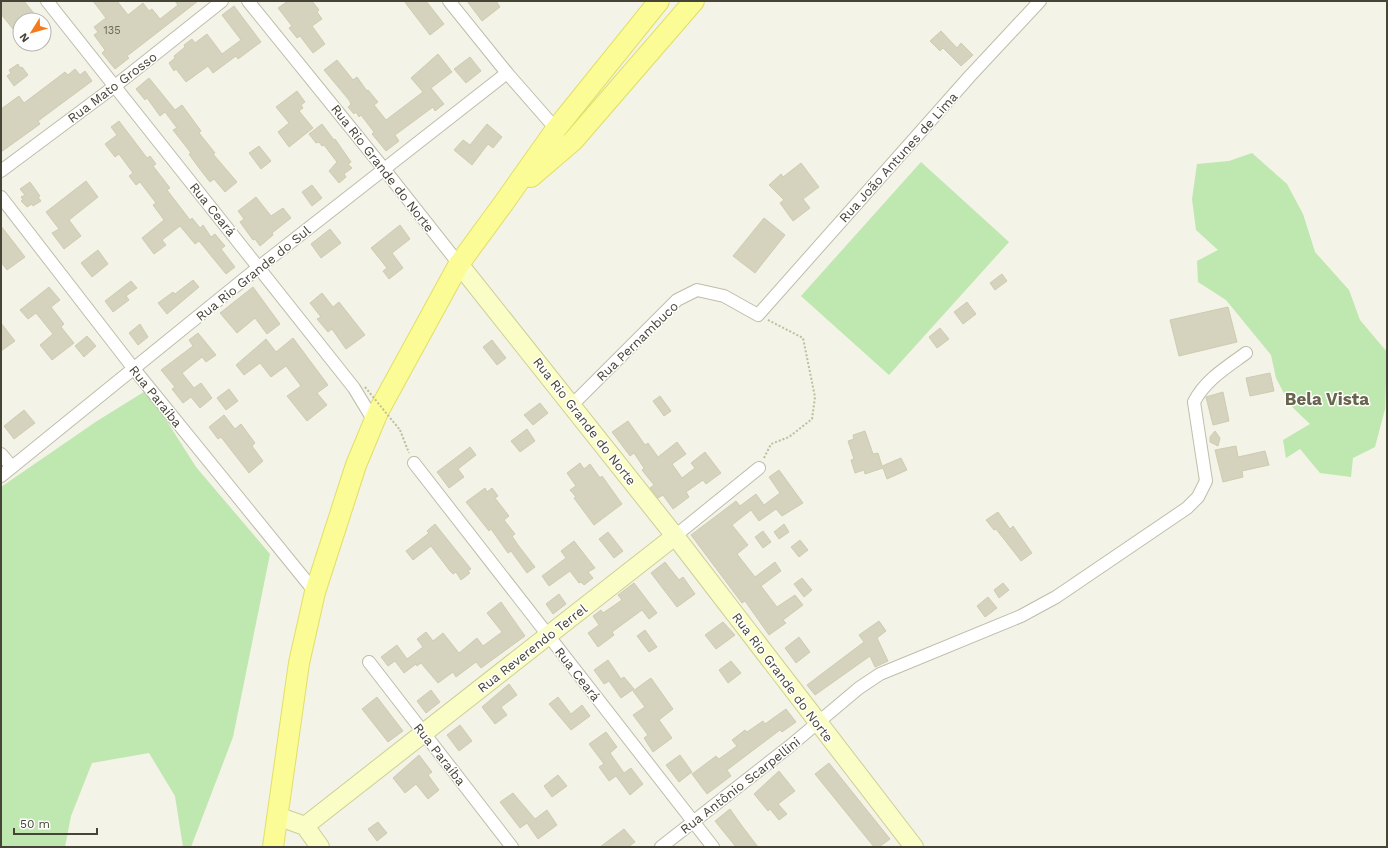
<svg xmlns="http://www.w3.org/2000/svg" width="1388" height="848" font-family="'Work Sans',sans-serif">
<rect width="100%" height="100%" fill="#f3f3e7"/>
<!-- green -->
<g fill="#bfe7b0">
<polygon points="1252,153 1287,184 1303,214 1315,252 1349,290 1360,320 1387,352 1385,409 1375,447 1353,458 1351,477 1320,473 1300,449 1286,458 1283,440 1310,424 1290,405 1276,378 1271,355 1226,300 1198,282 1197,261 1218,250 1196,230 1192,199 1197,164 1229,161"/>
<polygon points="921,162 1009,242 889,375 801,296"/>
<polygon points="147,390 196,467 270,554 233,737 191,847 183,847 175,796 149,753 92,763 71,816 65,847 1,847 1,487 97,421"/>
</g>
<!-- building -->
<g fill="#d5d2bd" stroke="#cfccb0">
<polygon points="1,1 24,1 36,16 31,20 20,20 20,38 1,14"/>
<polygon points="93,1 117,1 128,15 143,3 149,11 152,9 160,19 178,5 175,1 198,1 127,56 129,58 115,69 102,53 105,50 94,35 98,32 94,27 106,18"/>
<polygon points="288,1 312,1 319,10 317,12 322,19 312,26 325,44 313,53 300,36 297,38 289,28 292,26 278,8"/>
<polygon points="404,1 426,1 444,24 430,35"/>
<polygon points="467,1 496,1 500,7 482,21"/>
<polygon points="234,6 261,42 238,59 236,56 213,73 208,66 186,82 176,69 174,71 169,63 175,58 174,56 185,47 184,45 192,39 195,43 207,34 222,54 241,40 222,15"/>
<polygon points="941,31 957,48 961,43 973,55 961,66 943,48 940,51 930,41"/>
<polygon points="438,54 452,72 431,88 444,104 435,111 433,107 395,135 399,141 386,151 372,134 374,132 361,115 359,117 356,112 354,114 348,107 351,104 349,100 324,70 337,60 353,80 357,77 367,91 368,90 378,102 374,105 386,120 423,92 411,78"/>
<polygon points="470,57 481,71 466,83 454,69"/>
<polygon points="18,64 20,68 22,67 28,75 14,86 7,76 11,73 9,70"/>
<polygon points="75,69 80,75 85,71 92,81 38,121 40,124 1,152 1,109 19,96 24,103 65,72 68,75"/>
<polygon points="149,78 175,110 182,105 201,131 199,133 215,153 213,154 237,182 225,192 214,179 210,182 199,168 189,154 191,153 173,130 177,128 165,112 160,116 147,98 145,100 136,89"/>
<polygon points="297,91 305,102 301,105 303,108 299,111 313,128 289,147 278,132 289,123 276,107"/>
<polygon points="119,121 147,158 150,156 156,164 153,166 170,188 167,190 190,220 192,218 200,228 203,225 211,237 215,234 225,246 221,249 235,267 226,274 199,241 195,244 180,226 162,240 166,245 154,254 142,238 164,220 153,205 156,203 140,182 136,185 129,176 133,173 119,154 115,157 105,144 117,135 111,127"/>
<polygon points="322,124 334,140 335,139 351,162 348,164 352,168 344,174 346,177 339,183 329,171 337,162 324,145 322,146 319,142 316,143 309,134"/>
<polygon points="487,124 502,137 493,148 488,144 472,165 454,150 463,140 470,145"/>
<polygon points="259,146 271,161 261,169 249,153"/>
<polygon points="801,163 819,187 803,199 810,208 793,221 780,203 784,200 769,185 781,174 783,177"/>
<polygon points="86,181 98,197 69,220 81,236 64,249 52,233 59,229 46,212"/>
<polygon points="30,182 40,196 38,197 41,201 33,206 32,204 27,207 21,201 23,200 21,197 25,195 20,189"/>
<polygon points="312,185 322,198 312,206 302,192"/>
<polygon points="256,197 271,216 283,208 291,218 272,233 273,235 260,246 255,239 253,240 240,222 244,219 238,211"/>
<polygon points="764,218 785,235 755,273 733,256"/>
<polygon points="400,225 410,239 392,253 403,268 389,279 383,271 387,268 371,248"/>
<polygon points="1,226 25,257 7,270 1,262"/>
<polygon points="330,229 341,243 321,258 311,244"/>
<polygon points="98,250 108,264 92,277 81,263"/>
<polygon points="1002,274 1007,281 995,290 990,283"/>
<polygon points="193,280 199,287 167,314 158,303 173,292 175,294"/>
<polygon points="131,281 137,288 126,296 129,300 113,312 105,301"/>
<polygon points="49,287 60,300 51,307 64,324 61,327 74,343 52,360 40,345 53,334 36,313 28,319 20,310"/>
<polygon points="253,287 280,324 267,334 255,318 237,333 220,313"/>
<polygon points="322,293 333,307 339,302 365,335 346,349 332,329 328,332 317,319 321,317 310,303"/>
<polygon points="967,302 976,314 963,324 954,312"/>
<polygon points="1228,307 1237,342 1179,356 1170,320"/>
<polygon points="1,323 15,341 1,351"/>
<polygon points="140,324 148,337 138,345 129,333"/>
<polygon points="940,328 949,339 937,348 929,337"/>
<polygon points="198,333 216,355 206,362 202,357 182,373 194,388 201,383 212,398 200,408 191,397 183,403 172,389 175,387 161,370 193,346 189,340"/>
<polygon points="87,336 96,346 84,357 75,346"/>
<polygon points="293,338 328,385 317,393 327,405 307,421 287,396 301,386 286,366 271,377 260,363 244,375 236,365 266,339 276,352"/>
<polygon points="492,340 506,358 497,365 483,347"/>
<polygon points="1270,373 1274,391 1250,396 1246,378"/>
<polygon points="229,389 238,401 226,410 217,398"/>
<polygon points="1223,392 1229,421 1213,425 1206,397"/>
<polygon points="660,396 671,411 664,416 653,401"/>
<polygon points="540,403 548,413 533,425 524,415"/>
<polygon points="24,410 35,423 14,439 4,426"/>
<polygon points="224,415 235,429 241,424 255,443 252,446 263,461 249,473 221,437 218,439 209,427"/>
<polygon points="628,421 645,445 648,443 658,457 677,442 686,454 672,464 682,478 695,468 691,463 705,452 721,473 706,484 703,480 686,492 689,497 673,509 663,495 658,498 650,488 654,485 642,470 644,468 634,453 630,456 612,432"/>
<polygon points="527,429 535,441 520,452 511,441"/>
<polygon points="865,431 873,454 878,453 882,466 901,458 907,470 887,479 883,468 865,474 864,470 855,473 851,460 854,459 848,441 854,439 853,435"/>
<polygon points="1215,431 1220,438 1218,446 1210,442 1210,437"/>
<polygon points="1236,446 1238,457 1265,451 1269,465 1242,471 1243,477 1223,482 1215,450"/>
<polygon points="470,447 476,455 458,469 464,477 449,488 437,472"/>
<polygon points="580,463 584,469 590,464 600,478 602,476 622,504 594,525 574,498 576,497 570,490 576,486 567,473"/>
<polygon points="779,470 803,503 782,516 776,509 759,521 751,510 732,525 748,545 737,554 755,577 775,562 781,571 761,586 777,607 795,595 803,605 783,620 786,623 769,635 745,601 742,603 691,535 736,501 740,506 756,494 764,505 780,493 769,477"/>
<polygon points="485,488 487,492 492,488 498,496 495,498 509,516 504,520 515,534 512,536 518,545 535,567 527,573 511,551 508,553 491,529 489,531 466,502"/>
<polygon points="998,512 1010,529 1013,526 1032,553 1021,561 996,529 994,530 986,520"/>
<polygon points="435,524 471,569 468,571 470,573 461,580 456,572 453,574 450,571 431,546 413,560 406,551 429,533 427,531"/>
<polygon points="784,524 789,532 779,539 774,532"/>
<polygon points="763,531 771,542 763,548 755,537"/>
<polygon points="608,532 623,551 614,558 599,539"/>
<polygon points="800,540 808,550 799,557 791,547"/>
<polygon points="574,541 595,568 588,572 593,578 584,585 581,582 579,583 570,571 549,586 542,576 566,558 561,551"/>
<polygon points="665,562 679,580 683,577 695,594 677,607 651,573"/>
<polygon points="802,578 812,590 804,597 794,584"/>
<polygon points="634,583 657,613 649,619 642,610 612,632 614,635 598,647 588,633 599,625 593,616 601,610 603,613 622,600 618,595"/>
<polygon points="1003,583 1009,590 999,598 994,590"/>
<polygon points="559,594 566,604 553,614 546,604"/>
<polygon points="988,597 997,608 985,617 977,606"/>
<polygon points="501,602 525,636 481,668 476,662 456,677 453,672 438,683 421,663 417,666 416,664 404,673 395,661 388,666 381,657 397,645 407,659 423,647 417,639 426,632 433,641 443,633 459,653 477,638 483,646 502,632 487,613"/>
<polygon points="879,621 886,631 877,638 888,661 875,667 870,656 815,695 807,685 864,642 859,635"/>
<polygon points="723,622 735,635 716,649 705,635"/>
<polygon points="645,630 657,647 649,652 637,636"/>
<polygon points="799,637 810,652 796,663 785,648"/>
<polygon points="608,660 621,679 624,677 634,689 621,698 609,681 604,684 594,670"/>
<polygon points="731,661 741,673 728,683 719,670"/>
<polygon points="651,678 673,709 659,720 672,738 653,752 644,738 648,735 633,715 645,707 633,691"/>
<polygon points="509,684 517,695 501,707 507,715 495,724 482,707"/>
<polygon points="431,690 440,702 426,713 417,701"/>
<polygon points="377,697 403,731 388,742 362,709"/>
<polygon points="558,697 571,714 582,705 590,716 571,730 549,704"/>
<polygon points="786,709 796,722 782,732 780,730 727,770 731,776 707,794 692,774 716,756 719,759 737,746 732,740 745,730 747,732 763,721 765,724"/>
<polygon points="460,725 472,741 459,751 447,735"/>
<polygon points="606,732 617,747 610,753 624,773 631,768 643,784 630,795 616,776 609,781 599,767 604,764 589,744"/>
<polygon points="419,755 432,772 428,775 439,790 428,799 416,784 405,793 393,778"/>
<polygon points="680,755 692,772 679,782 666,765"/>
<polygon points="829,763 890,839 879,847 874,847 815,774"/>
<polygon points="779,771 795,791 778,804 787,814 779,820 770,809 768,811 754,794"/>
<polygon points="558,775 567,786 552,797 544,786"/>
<polygon points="513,793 535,819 547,810 557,825 538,839 527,823 520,828 500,802"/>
<polygon points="730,809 742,826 758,847 736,847 715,821"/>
<polygon points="378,822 387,833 377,841 368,829"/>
<polygon points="624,829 635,842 628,847 600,847"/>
</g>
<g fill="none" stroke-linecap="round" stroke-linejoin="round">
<!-- street casing -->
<g stroke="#bfbdaa" stroke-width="14">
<g id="street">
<polyline points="47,1 354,388 374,421"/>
<polyline points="248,1 384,169 459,264"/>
<polyline points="449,1 507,73 556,129"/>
<polyline points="1,171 115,86 222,1"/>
<polyline points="1,197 134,369 315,592"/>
<polyline points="572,405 677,300 697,290 724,296 758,315 970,76 1040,1"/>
<polyline points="1,454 12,467"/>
<polyline points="414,463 713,847"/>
<polyline points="1,476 259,267 507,73"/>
<polyline points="675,536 759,468"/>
<polyline points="369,662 512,847"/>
<path d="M661,847L790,746L859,688L880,674L1021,616L1056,597L1187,508L1198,497L1206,481L1194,402C1205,380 1227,367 1246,353"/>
</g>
</g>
<!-- secondary casing -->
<g stroke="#cecf95" stroke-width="20">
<g id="secondary">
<polyline points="459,264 675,536 914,847"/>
<polyline points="277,816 305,826 320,847"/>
<polyline points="305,826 675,536"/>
</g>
</g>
<!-- primary casing -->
<g stroke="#e1df67" stroke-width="22">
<g id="primary">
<polyline points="531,177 573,141 694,1"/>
<polyline points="273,847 299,663 315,592 356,465 378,412 459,264 503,204 556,129 659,1"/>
</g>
</g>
<!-- path -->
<g stroke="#c0bd9b" stroke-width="2" stroke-dasharray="2 2" stroke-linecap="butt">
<polyline points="400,430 409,453"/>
<polyline points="764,458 771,444 789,437 812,419 815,397 803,338 768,320"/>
</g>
<!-- street -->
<use href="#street" stroke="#fff" stroke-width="12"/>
<!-- secondary -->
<use href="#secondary" stroke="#fbfdc7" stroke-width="18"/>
<!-- primary -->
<use href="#primary" stroke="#fcfc97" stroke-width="20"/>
<!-- path-bridge -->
<polyline stroke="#c0bd9b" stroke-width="2" stroke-dasharray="2 2" stroke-linecap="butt" points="365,387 400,430"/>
</g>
<g text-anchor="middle" stroke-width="3" stroke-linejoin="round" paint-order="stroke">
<!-- number labels -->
<g font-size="11" fill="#6a6858">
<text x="112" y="34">135</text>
</g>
<!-- street labels -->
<g font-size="13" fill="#464436" stroke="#fff">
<text transform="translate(112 87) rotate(-37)" y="5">Rua Mato Grosso</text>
<text transform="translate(898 157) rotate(-48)" y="5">Rua João Antunes de Lima</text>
<text transform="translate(383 168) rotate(52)" y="5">Rua Rio Grande do Norte</text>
<text transform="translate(213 209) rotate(51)" y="5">Rua Ceará</text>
<text transform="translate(253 273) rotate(-39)" y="5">Rua Rio Grande do Sul</text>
<text transform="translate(637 341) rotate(-44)" y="5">Rua Pernambuco</text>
<text transform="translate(156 396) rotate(51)" y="5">Rua Paraíba</text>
<text transform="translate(585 421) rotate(52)" y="5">Rua Rio Grande do Norte</text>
<text transform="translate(532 648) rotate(-38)" y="5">Rua Reverendo Terrel</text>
<text transform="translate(578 674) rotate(52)" y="5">Rua Ceará</text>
<text transform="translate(783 677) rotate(53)" y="5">Rua Rio Grande do Norte</text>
<text transform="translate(440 754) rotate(52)" y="5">Rua Paraíba</text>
<text transform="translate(740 785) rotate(-38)" y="5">Rua Antônio Scarpellini</text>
</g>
<!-- district labels -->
<g font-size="17" font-weight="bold" fill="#69654d" stroke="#fff">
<text x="1327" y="405">Bela Vista</text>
</g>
</g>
<!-- border -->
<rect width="1388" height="848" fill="none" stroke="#464436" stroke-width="4"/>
<!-- north arrow -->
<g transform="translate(32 32) rotate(233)"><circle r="19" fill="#ffffff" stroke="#b5b4af"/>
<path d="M0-3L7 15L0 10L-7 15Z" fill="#f6791b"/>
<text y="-6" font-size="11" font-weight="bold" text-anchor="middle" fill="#464436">N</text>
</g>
<!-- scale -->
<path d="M14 828v6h83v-6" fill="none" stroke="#464436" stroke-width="2"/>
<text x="20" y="828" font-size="12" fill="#464436" stroke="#ffffff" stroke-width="3" paint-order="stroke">50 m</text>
</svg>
